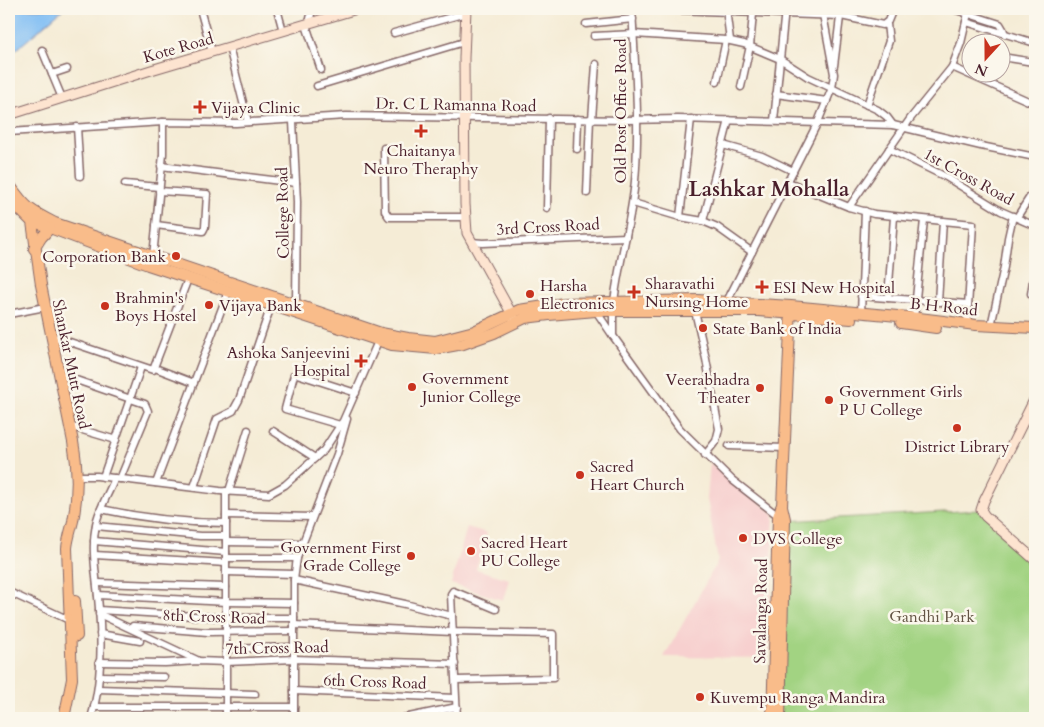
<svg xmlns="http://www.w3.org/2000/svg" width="1044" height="727" font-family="Cardo,serif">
<rect width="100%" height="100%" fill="#fbf7ec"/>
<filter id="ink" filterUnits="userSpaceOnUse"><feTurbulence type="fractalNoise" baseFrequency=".02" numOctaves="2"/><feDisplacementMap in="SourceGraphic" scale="10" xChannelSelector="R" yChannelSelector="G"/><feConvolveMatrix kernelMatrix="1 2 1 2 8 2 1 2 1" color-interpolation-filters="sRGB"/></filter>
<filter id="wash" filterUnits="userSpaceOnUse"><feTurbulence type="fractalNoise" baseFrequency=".0096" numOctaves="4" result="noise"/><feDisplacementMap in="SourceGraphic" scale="20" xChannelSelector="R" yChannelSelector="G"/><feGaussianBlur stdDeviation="1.12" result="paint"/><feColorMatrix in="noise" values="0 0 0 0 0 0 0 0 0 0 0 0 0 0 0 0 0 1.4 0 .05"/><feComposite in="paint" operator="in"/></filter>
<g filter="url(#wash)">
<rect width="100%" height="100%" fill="#f5ecd6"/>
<!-- built -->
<g fill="#f7d0cf">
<polygon points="710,463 774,514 768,658 664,657 718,561 707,499"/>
<polygon points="467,527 487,533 476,569 509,579 503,600 451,584"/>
</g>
<!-- green -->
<polygon fill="#a2d382" stroke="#767956" points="979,510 1035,560 1035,718 779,718 786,521"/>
<!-- water -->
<polygon fill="#80bef4" stroke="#656e90" points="9,9 63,9 9,56"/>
</g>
<g filter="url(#ink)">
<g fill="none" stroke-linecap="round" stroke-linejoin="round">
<!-- street casing -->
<g stroke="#866767" stroke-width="9">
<g id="street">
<polyline points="200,9 212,52"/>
<polyline points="277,9 283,31"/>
<polyline points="649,9 841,16 883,25 888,21 893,9"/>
<polyline points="726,9 730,40"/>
<polyline points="953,9 1000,24 1003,29 1005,34"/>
<polyline points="966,22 1035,43"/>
<polyline points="309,24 312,9"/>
<polyline points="586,24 633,19"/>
<polyline points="306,25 321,70"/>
<polyline points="394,33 466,13"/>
<polyline points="594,36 634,34 726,40 744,44 780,59 808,77 878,110 887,117 893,125"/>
<polyline points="229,47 248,122"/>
<polyline points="42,50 62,98"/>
<polyline points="1002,57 1033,62 1035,54"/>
<polyline points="834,66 841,9"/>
<polyline points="952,67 1035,104"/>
<polyline points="52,74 67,69"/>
<polyline points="717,82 726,40"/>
<polyline points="317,86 464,42"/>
<polyline points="741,87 750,46 753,14"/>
<polyline points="776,94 827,101"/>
<polyline points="867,105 889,41 887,24"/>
<polyline points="592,119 596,64"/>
<polyline points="293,121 297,202 296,304"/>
<polyline points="774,121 785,9"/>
<polyline points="77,127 80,176"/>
<polyline points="9,132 163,122 236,123 346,116 627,120 678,119 893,125 981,146 1035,157"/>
<polyline points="723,145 762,156 793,171"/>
<polyline points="384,148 385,211 389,217 465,217"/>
<polyline points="577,149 578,119"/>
<polyline points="889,149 946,177 1001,211 1035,226"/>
<polyline points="161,166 296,183"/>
<polyline points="788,182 849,207 874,214 973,224 967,324"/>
<polyline points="125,184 159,187"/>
<polyline points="587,193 590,119"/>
<polyline points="633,203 680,217 703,221 717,227 752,252"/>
<polyline points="849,207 910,119 952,67 961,43 969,9"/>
<polyline points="547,208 549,118"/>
<polyline points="680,217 691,119"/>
<polyline points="1017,217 1035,189"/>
<polyline points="703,221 729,120"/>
<polyline points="156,225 203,231 205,227 207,194 159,191"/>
<polyline points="471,242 483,243 626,237"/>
<polyline points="153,257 163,154 163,122"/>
<polyline points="1033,281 1031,294 1035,298"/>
<polyline points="861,296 968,304"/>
<polyline points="888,298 894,217"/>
<path d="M614,302C619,261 631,222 635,181C640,124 635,66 632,9"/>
<polyline points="938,302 943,221"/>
<polyline points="726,303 818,122 832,88 834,74 822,9"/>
<polyline points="596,311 613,336"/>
<polyline points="695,311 706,359 719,429 716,441 705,455"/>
<polyline points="613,312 613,336 680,429 731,479 781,518"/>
<polyline points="861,313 865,211"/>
<polyline points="9,314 45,307"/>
<polyline points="914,318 924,220"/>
<polyline points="991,326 1004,267 1008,238 1013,216"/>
<polyline points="52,336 153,370 188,279"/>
<polyline points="155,368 194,383"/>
<polyline points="59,374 145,404 148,411 120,479"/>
<polyline points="340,425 285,409 294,375 297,374 356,393"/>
<polyline points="69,426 116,440"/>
<polyline points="273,431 315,458"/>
<polyline points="729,446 784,448"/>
<polyline points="77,476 97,476 220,491 269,494 285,485 324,450 343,421 379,339"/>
<polyline points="103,477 141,367"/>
<polyline points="156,483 228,292"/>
<polyline points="194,487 217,419 233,411 239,400 271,306"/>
<polyline points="226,491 226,718"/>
<polyline points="229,491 248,430"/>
<path d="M101,509C142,518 184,523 226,523"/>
<polyline points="226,515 312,517"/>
<polyline points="96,526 200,536 226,536"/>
<polyline points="94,541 226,552"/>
<polyline points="226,542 302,543"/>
<polyline points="95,555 226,563"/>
<polyline points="226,558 297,558"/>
<polyline points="226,572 294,574"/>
<polyline points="294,580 405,604 452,616 457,718"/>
<polyline points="97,583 226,587"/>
<polyline points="9,592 69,620"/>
<polyline points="98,595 226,602 294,603"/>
<polyline points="99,610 226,618 294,618"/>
<polyline points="99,614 197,660"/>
<polyline points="452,616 451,594 453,591 496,609"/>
<polyline points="294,625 453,632 553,634 553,678 456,680"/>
<polyline points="133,626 208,632 294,631"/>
<polyline points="100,634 140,641"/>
<polyline points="226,649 294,647"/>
<polyline points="99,662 165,663 198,661 226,662 294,659 455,664"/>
<polyline points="100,676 164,677"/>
<polyline points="98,689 255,694"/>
<polyline points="294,691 455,698"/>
<polyline points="94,707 294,707"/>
<path d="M91,718C103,680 102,637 98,597C96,573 91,548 96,524C99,508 109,493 115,478"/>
<polyline points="294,718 294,580 297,558 337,454 347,419"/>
<polyline points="404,718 457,707"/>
</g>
</g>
<!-- secondary casing -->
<g stroke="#866767" stroke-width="11">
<g id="secondary">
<polyline points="466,9 464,58 465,204 467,233 514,318"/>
<polyline points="9,115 151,70 357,9"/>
<polyline points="1035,398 984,501 981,510 985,516 1035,560"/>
</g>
</g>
<!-- primary casing -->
<g stroke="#866767" stroke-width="12">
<g id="primary">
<path d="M9,184C26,208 29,210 55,223L381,333L408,338L435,341L474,331L519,310L564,303L698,300L791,306L919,318L976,325L1035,328"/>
<polyline points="9,196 14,204 30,220 50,228 148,265 392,345 436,349 463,344 494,333 525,318 549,315 596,311 759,311 851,319"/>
<path d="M31,215L41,285L73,442C78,468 78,495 73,521C71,530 68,538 67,548L72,679L64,718"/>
<polyline points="34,249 41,238 50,228"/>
<polyline points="901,323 936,328"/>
<polyline points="75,601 77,636"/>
<polyline points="772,718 778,517 781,507"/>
<polyline points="780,718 785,519 782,506 791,307"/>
</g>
</g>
<!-- street -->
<use href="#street" stroke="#fff" stroke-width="6"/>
<!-- secondary -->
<use href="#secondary" stroke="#fde4d0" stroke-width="9"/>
<!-- primary -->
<use href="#primary" stroke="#f9bc8a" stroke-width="10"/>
</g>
</g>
<!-- markers -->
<g fill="#c8321e" stroke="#fbf7ec" stroke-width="2">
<path d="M197.5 99.5h5v5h5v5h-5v5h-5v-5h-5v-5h5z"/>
<path d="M418.5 123.5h5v5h5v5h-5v5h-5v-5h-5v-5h5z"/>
<circle cx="176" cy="256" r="5"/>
<path d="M759.5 279.5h5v5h5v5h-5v5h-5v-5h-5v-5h5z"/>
<path d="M631.5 284.5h5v5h5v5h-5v5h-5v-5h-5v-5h5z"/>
<circle cx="530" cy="294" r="5"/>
<circle cx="209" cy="305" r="5"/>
<circle cx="105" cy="306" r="5"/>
<circle cx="703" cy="328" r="5"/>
<path d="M358.5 353.5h5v5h5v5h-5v5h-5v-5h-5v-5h5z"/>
<circle cx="412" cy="387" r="5"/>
<circle cx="760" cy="388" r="5"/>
<circle cx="829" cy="400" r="5"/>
<circle cx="957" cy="428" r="5"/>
<circle cx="580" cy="475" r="5"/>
<circle cx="743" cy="538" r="5"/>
<circle cx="471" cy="551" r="5"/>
<circle cx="411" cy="556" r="5"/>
<circle cx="700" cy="697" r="5"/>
</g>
<g text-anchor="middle" stroke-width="5" stroke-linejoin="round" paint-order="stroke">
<!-- street labels -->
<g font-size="16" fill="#4a1f2b" stroke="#fbf7ec">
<text transform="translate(178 47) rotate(-16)" y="6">Kote Road</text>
<text transform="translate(456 104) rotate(1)" y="6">Dr. C L Ramanna Road</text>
<text transform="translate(620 111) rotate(-90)" y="6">Old Post Office Road</text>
<text transform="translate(969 176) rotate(29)" y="6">1st Cross Road</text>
<text transform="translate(282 213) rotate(-91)" y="6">College Road</text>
<text transform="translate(548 226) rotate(-3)" y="6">3rd Cross Road</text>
<text transform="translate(944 306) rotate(6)" y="6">B H Road</text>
<text transform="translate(72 364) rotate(78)" y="6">Shankar Mutt Road</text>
<text transform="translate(760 611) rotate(-89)" y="6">Savalanga Road</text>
<text transform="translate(214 616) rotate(2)" y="6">8th Cross Road</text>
<text transform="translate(277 647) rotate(-1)" y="6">7th Cross Road</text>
<text transform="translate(375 681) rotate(2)" y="6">6th Cross Road</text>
</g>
<!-- poi labels -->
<g font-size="16" fill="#4a1f2b" stroke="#fbf7ec" text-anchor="start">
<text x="211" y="113">Vijaya Clinic</text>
<text x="421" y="156" text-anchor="middle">Chaitanya<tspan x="421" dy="18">Neuro Theraphy</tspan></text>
<text x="166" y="262" text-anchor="end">Corporation Bank</text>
<text x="645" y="289">Sharavathi<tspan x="645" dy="18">Nursing Home</tspan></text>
<text x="540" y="291">Harsha<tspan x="540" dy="18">Electronics</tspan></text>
<text x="773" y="293">ESI New Hospital</text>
<text x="115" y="303">Brahmin's<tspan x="115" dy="18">Boys Hostel</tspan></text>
<text x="219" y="311">Vijaya Bank</text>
<text x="713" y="334">State Bank of India</text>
<text x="350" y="358" text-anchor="end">Ashoka Sanjeevini<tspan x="350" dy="18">Hospital</tspan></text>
<text x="422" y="384">Government<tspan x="422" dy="18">Junior College</tspan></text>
<text x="750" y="385" text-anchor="end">Veerabhadra<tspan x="750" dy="18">Theater</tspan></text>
<text x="839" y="397">Government Girls<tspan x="839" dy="18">P U College</tspan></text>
<text x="957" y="452" text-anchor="middle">District Library</text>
<text x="590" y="472">Sacred<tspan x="590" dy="18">Heart Church</tspan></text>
<text x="753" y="544">DVS College</text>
<text x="481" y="548">Sacred Heart<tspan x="481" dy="18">PU College</tspan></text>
<text x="401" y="553" text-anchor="end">Government First<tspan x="401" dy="18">Grade College</tspan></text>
<text x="710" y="703">Kuvempu Ranga Mandira</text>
</g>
<!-- park labels -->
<g font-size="16" fill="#645545" stroke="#fbf7ec">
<text x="932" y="622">Gandhi Park</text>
</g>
<!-- district labels -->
<g font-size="21" font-weight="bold" fill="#4a1f2b" stroke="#fbf7ec">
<text x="769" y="196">Lashkar Mohalla</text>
</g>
</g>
<!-- margin -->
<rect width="1044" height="727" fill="none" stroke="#fbf7ec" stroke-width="30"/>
<!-- north arrow -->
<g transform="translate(986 58) rotate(201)"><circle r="24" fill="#fbf7ec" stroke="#b4a19f"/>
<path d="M0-4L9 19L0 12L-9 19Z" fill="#c8321e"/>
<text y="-8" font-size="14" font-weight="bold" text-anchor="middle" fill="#4a1f2b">N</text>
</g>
</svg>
